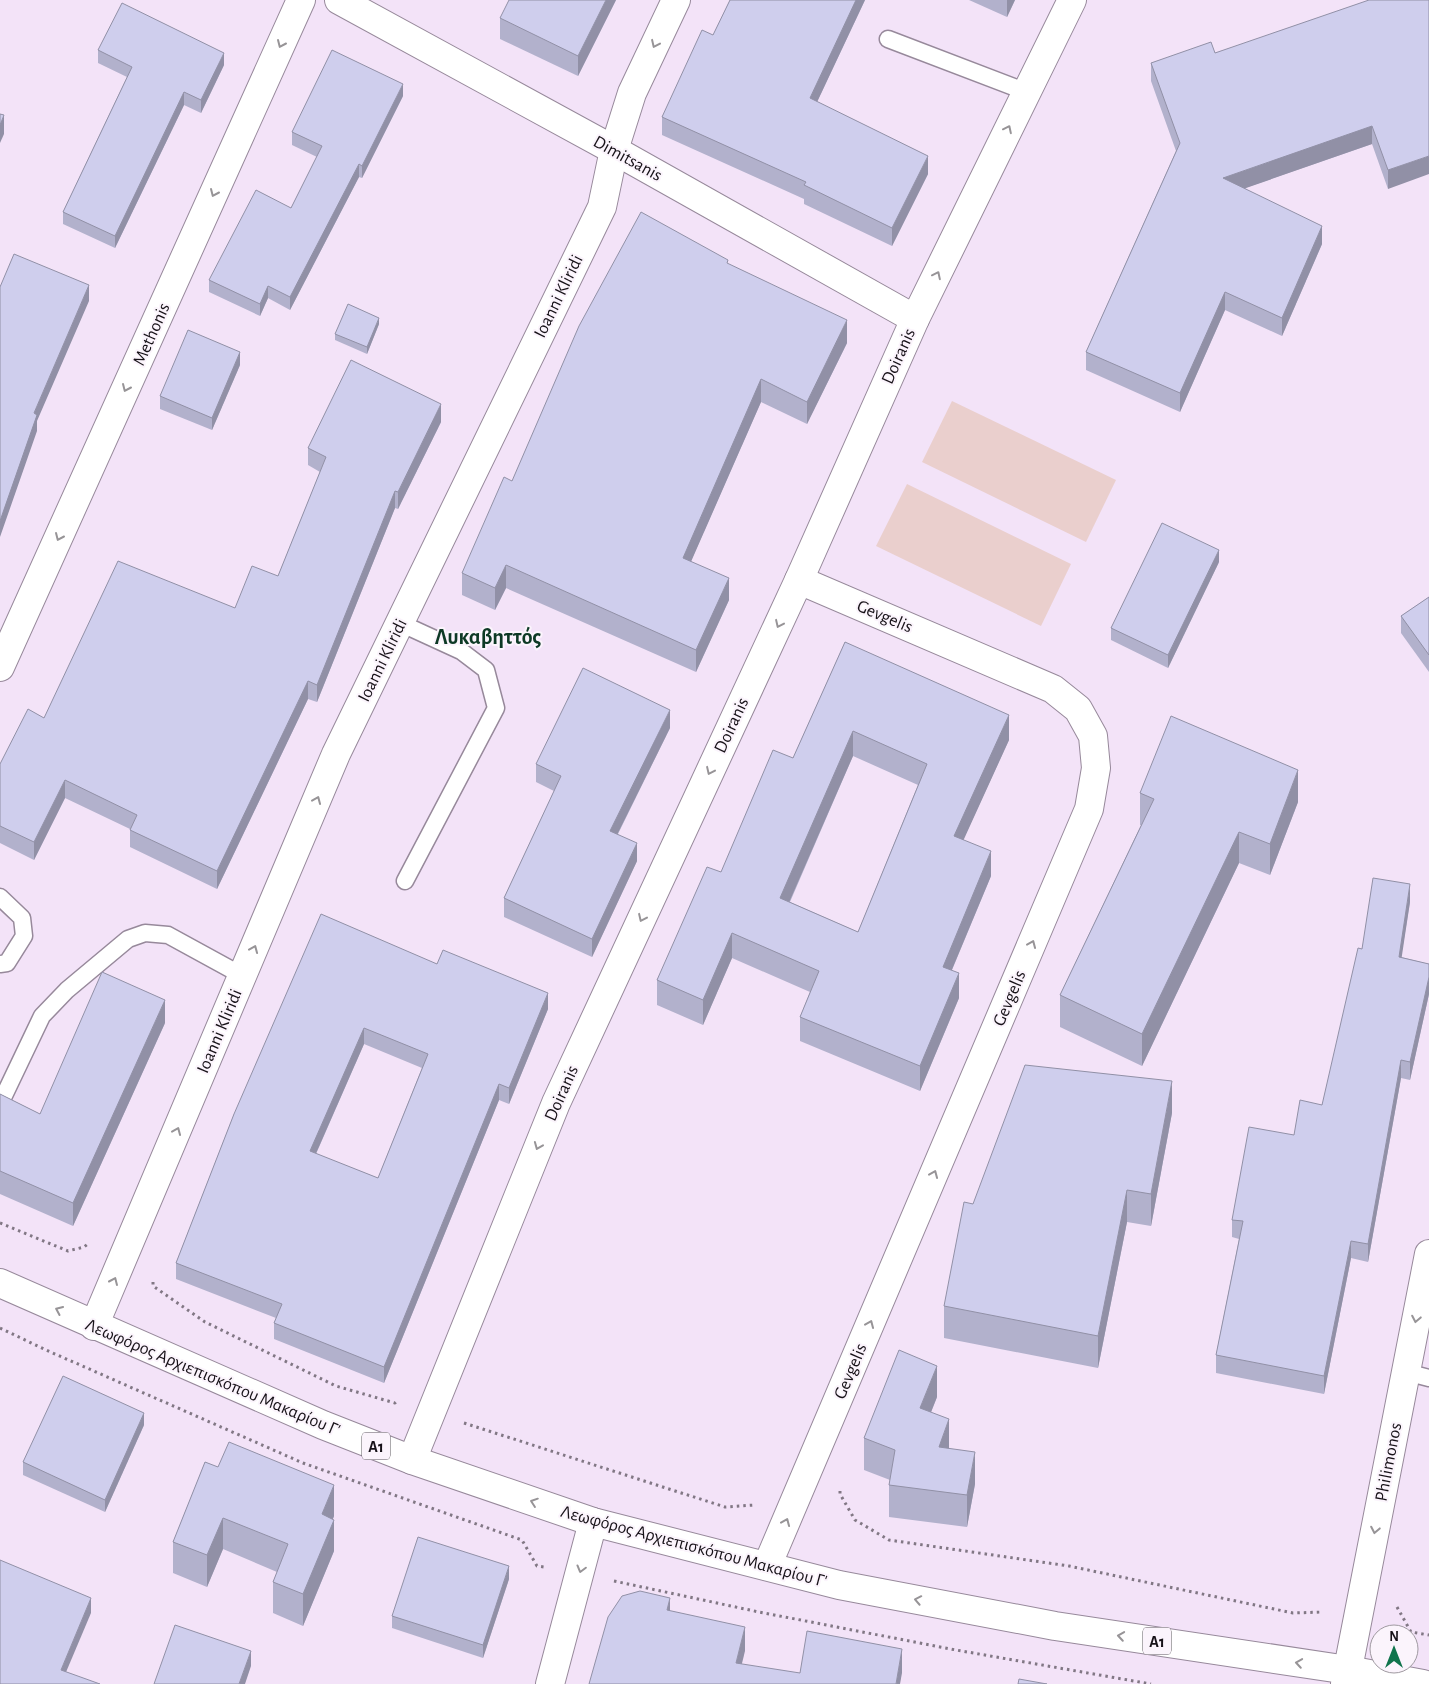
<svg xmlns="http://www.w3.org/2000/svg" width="1429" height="1684" font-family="'Alegreya Sans',sans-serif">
<rect width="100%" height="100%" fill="#f3e3f8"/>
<!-- green -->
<g fill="#eacfcd">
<polygon points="952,401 1116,480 1086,542 922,462"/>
<polygon points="907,484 1071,564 1041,626 876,546"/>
</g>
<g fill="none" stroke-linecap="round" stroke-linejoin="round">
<!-- lane casing -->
<g stroke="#97899b" stroke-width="19">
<g id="lane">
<polyline points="888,39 1027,92"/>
<polyline points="400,623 461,651 486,670 496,708 405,881"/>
<polyline points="0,897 22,918 24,936 7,963 0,964"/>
<polyline points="0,1104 42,1016 67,990 128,939 145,933 168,935 243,976"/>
<polyline points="1406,1372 1429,1378"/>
</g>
</g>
<!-- street casing -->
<g stroke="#97899b" stroke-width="30">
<g id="street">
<polyline points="339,0 614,150 915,319"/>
<polyline points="0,667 301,0"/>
<polyline points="94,1326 336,754 602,207 614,150 632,93 676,0"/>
<polyline points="412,1460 556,1103 799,580 915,319 1072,0"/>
<polyline points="767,1566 1089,809 1096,768 1093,736 1078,709 1053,689 799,580"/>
<polyline points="550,1684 593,1522"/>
<polyline points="1345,1684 1429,1254"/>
</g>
</g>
<!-- primary casing -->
<g stroke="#97899b" stroke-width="30">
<polyline id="primary" points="0,1283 323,1425 412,1460 593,1522 839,1585 1055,1626 1348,1670 1423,1684"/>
</g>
<!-- path -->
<g stroke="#817784" stroke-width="3" stroke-dasharray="2.5 4" stroke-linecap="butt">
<polyline points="0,1223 68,1251 84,1247 89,1243"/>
<polyline points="153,1282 153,1286 205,1322 336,1386 395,1403 396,1402"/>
<polyline points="0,1328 46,1350 303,1463 522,1540 537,1566 544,1567"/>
<polyline points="464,1423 725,1507 755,1505"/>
<polyline points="840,1491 840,1494 855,1520 889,1540 1069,1566 1293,1613 1323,1612"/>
<polyline points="614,1581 759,1612 956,1650 1151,1684"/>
<polyline points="1397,1607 1411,1632 1429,1635"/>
</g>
<!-- lane -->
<use href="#lane" stroke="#fff" stroke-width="16"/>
<!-- street -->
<use href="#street" stroke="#fff" stroke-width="28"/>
<!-- primary -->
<use href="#primary" stroke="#fff" stroke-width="28"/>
</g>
<!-- wall -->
<g fill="#b2b1cc" fill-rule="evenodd">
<polygon points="616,0 578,76 500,39 500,18"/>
<polygon points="730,0 865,0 817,102 928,174 892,246 804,204 804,199 662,135 662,117 713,35"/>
<polygon points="969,0 1015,0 1007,17"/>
<polygon points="1429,0 1388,189 1372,144 1245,188 1322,244 1282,336 1225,310 1180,412 1086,370 1086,352 1176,151 1151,81 1151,63 1215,53"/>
<polygon points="98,50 224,65 201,113 184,105 115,248 63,224 63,212 127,77 98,63"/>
<polygon points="403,96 362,178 359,177 290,310 268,298 260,316 209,292 209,280 291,208 317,157 292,145 292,132"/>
<polygon points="728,264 847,343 807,424 761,402 691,561 729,600 696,672 506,588 495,610 462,595 462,573 512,481"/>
<polygon points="379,324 367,354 335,340 335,334"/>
<polygon points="240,365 212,430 160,409 160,396"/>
<polygon points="441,422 398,509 395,508 317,702 308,699 217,889 130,847 130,829 65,798 34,860 0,843 0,764 235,608 278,576 320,472 308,465 308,448"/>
<polygon points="1219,562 1168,668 1111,640 1111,628"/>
<polygon points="1429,597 1429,672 1401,633 1401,616"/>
<path d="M845,642L1009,740L963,840L991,876L952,970L959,998L920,1091L800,1041V1017L810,992L732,958L703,1025L657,1005V980L721,872L793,758ZM853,756L918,785L858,932L790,902Z"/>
<polygon points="670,728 618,834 637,861 592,957 504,917 504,898 554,791 536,782 536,764"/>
<polygon points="1140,793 1298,802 1270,875 1239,863 1142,1066 1060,1027 1060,995 1141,825 1140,825"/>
<polygon points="1410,902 1401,957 1429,964 1429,994 1410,1080 1401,1078 1368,1262 1351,1258 1324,1394 1216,1373 1216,1355 1239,1239 1232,1237 1232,1220 1294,1135 1322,1105 1362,949"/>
<path d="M437,964L548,1009L509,1104L499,1100L384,1383L274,1339V1323L276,1318L176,1279V1263L234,1114ZM364,1044L422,1068L378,1178L316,1154Z"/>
<polygon points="165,1023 73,1226 0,1194 0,1094 40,1114"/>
<polygon points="1172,1113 1151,1226 1127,1222 1098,1368 944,1338 944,1306 973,1204"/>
<polygon points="937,1397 931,1412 949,1448 975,1484 967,1527 889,1517 889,1485 890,1480 864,1470 864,1438"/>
<polygon points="144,1425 105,1512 23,1475 23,1462"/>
<polygon points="205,1462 334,1516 333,1519 334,1551 303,1626 273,1613 273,1582 277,1572 223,1549 207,1587 173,1573 173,1542"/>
<polygon points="509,1579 483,1658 392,1628 392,1616"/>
</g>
<!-- shaded-wall -->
<g fill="#9190a6">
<polygon points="606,0 616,0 578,76 578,56"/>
<polygon points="856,0 865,0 810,117 810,98"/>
<polygon points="1007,0 1015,0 1007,17"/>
<polygon points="224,53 224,65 201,113 201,100"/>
<polygon points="403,84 403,96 362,178 362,166"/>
<polygon points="184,92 184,105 115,248 115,236"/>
<polygon points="4,115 4,134 0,143 0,125"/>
<polygon points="1372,126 1372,144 1223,196 1223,178"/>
<polygon points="928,156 928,174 892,246 892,228"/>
<polygon points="1429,156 1429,174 1388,189 1388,170"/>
<polygon points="359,164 359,177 290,310 290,297"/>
<polygon points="1322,226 1322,244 1282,336 1282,318"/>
<polygon points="89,285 89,301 37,421 37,431 0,537 0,521 34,413"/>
<polygon points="268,286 268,298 260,316 260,304"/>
<polygon points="1225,292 1225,310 1180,412 1180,393"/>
<polygon points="379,318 379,324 367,354 367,347"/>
<polygon points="847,320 847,343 807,424 807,402"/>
<polygon points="240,352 240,365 212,430 212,418"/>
<polygon points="761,379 761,402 683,580 683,558"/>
<polygon points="441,404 441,422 398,509 398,492"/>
<polygon points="395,491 395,508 317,702 317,685"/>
<polygon points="1219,550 1219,562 1168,668 1168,655"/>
<polygon points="506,565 506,588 495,610 495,588"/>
<polygon points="729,578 729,600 696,672 696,650"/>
<polygon points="308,681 308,699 217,889 217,871"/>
<polygon points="670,710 670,728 610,849 610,831"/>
<polygon points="1009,715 1009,740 954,861 954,836"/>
<polygon points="853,731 853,756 780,923 780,898"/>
<polygon points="1298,770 1298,802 1270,875 1270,844"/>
<polygon points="65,780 65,798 34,860 34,842"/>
<polygon points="1239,832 1239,863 1142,1066 1142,1034"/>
<polygon points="637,843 637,861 592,957 592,939"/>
<polygon points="991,851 991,876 943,991 943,967"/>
<polygon points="1410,884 1410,902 1399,975 1399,957"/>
<polygon points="732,933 732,958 703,1025 703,1000"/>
<polygon points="959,973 959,998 920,1091 920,1066"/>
<polygon points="1429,977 1429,994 1410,1080 1410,1062"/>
<polygon points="548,993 548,1009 509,1104 509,1088"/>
<polygon points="165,1000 165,1023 73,1226 73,1203"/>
<polygon points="364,1028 364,1044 310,1167 310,1151"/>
<polygon points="1401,1060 1401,1078 1368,1262 1368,1244"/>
<polygon points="1172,1081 1172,1113 1151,1226 1151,1194"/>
<polygon points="499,1084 499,1100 384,1383 384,1367"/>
<polygon points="1127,1190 1127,1222 1098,1368 1098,1336"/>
<polygon points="1351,1241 1351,1258 1324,1394 1324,1376"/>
<polygon points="937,1366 937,1397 920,1440 920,1408"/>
<polygon points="144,1413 144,1425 105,1512 105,1500"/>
<polygon points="949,1419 949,1451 939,1447"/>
<polygon points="975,1452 975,1484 967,1527 967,1495"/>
<polygon points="334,1485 334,1516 322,1546 322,1514"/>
<polygon points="223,1518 223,1549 207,1587 207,1555"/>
<polygon points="334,1520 334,1551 303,1626 303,1594"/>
<polygon points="509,1566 509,1579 483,1658 483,1645"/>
<polygon points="91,1598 91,1613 61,1684 61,1670"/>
<polygon points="670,1598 670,1622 667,1610"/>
<polygon points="745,1627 745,1651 737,1684 736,1663"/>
<polygon points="902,1649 902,1673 900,1684 896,1684"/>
<polygon points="251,1651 251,1666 245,1684 239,1684"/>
</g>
<!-- building -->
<g fill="#cfceed" stroke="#9190a6" fill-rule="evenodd">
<polygon points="509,0 606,0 578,56 500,18"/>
<polygon points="730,0 856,0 810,98 928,156 892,228 804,185 806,182 662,117 702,30 713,35"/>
<polygon points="1369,0 1429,0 1429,156 1388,170 1372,126 1223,178 1322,226 1282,318 1225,292 1180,393 1086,352 1180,143 1151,63 1211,42 1215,53"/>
<polygon points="122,3 224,53 201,100 184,92 115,236 63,212 132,67 98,50"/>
<polygon points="332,50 403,84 362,166 359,164 290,297 268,286 260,304 209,280 256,190 291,208 322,146 292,132"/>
<polygon points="0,114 4,115 0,125"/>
<polygon points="641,212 728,260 727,263 847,320 807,402 761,379 683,558 729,578 696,650 506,565 495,588 462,573 504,477 512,481 579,326"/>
<polygon points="14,254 89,285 34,413 37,415 0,521 0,287"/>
<polygon points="348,304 379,318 367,347 335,334"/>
<polygon points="188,330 240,352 212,418 160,396"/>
<polygon points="351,360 441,404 398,492 395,491 317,685 308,681 217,871 130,830 137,815 65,780 34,842 0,826 0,764 28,709 44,718 118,561 235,608 252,566 278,576 326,457 308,448"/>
<polygon points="1162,523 1219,550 1168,655 1111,628"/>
<polygon points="1429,597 1429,655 1401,616"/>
<path d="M845,642L1009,715L954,836L991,851L943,967L959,973L920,1066L800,1017L819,971L732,933L703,1000L657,980L707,867L721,872L773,750L793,758ZM853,731L927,764L858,932L780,898Z"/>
<polygon points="583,668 670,710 610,831 637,843 592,939 504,898 561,776 536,764"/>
<polygon points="1171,716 1298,770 1270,844 1239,832 1142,1034 1060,995 1154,799 1140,793"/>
<polygon points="1373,878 1410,884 1399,957 1429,964 1429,977 1410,1062 1401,1060 1368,1244 1351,1241 1324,1376 1216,1355 1243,1221 1232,1220 1249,1127 1294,1135 1300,1100 1322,1105 1358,948 1362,949"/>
<path d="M321,914L437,964L443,950L548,993L509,1088L499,1084L384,1367L274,1323L282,1304L176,1263L234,1114ZM364,1028L428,1054L378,1178L310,1151Z"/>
<polygon points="102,972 165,1000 73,1203 0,1171 0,1094 40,1114"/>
<polygon points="1025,1065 1172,1081 1151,1194 1127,1190 1098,1336 944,1306 964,1202 973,1204"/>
<polygon points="899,1350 937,1366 920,1408 949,1419 939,1447 975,1452 967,1495 889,1485 895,1450 864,1438"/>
<polygon points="63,1376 144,1413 105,1500 23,1462"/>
<polygon points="229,1442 334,1485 322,1514 334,1520 303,1594 273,1582 288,1544 223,1518 207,1555 173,1542 205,1462 218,1467"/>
<polygon points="418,1537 509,1566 483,1645 392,1616"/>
<polygon points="0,1560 91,1598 61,1670 100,1684 0,1684"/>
<polygon points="640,1591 670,1598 667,1610 745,1627 736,1663 800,1673 807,1631 902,1649 896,1684 589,1684 608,1617 622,1596"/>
<polygon points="175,1625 251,1651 239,1684 154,1684"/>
<polygon points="1019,1679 1047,1684 1018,1684"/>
</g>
<!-- one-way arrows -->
<defs><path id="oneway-chevron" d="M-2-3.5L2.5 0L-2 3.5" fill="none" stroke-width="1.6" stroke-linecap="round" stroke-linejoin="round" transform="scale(1.25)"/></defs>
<g stroke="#979497">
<use href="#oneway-chevron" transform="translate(281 44) rotate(114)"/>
<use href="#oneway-chevron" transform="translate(655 44) rotate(115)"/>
<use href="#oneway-chevron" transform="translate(1008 129) rotate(-64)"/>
<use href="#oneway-chevron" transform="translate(214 193) rotate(114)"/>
<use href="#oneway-chevron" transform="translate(937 275) rotate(-64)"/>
<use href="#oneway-chevron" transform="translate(126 388) rotate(114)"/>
<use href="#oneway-chevron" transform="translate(59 537) rotate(114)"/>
<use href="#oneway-chevron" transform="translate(779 624) rotate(115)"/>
<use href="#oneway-chevron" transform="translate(710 771) rotate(115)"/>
<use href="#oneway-chevron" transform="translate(317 800) rotate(-67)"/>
<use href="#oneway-chevron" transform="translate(642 918) rotate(115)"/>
<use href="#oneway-chevron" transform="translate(1032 944) rotate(-67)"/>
<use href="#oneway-chevron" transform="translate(254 949) rotate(-67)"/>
<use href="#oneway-chevron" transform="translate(177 1131) rotate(-67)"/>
<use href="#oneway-chevron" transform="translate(538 1146) rotate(112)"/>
<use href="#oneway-chevron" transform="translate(934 1174) rotate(-67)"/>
<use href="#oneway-chevron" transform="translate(114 1281) rotate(-66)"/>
<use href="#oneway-chevron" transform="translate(59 1310) rotate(-156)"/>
<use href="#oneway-chevron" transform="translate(1416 1319) rotate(101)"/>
<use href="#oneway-chevron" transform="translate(870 1324) rotate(-67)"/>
<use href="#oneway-chevron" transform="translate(534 1502) rotate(-161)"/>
<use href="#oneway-chevron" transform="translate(786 1522) rotate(-67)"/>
<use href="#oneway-chevron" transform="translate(1375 1530) rotate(101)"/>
<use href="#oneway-chevron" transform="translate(581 1569) rotate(105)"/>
<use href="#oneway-chevron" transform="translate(918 1600) rotate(-169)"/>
<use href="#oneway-chevron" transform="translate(1121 1636) rotate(-171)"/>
<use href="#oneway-chevron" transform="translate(1299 1663) rotate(-171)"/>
</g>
<g text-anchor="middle" stroke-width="4" stroke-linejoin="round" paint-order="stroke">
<!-- shield labels -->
<g fill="#fbf4fc" stroke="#5b565c" stroke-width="1">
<rect x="362" y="1432.5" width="28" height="27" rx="4"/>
<rect x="1143" y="1627.5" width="28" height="27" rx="4"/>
</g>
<g font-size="16" font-weight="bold" fill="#171218">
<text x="376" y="1452">A1</text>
<text x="1157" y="1647">A1</text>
</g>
<!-- street labels -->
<g font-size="18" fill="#171218" stroke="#fbf4fc">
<text transform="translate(628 158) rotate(29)" y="6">Dimitsanis</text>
<text transform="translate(558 296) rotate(-64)" y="6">Ioanni Kliridi</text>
<text transform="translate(151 334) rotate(-66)" y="6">Methonis</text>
<text transform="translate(898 356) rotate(-66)" y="6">Doiranis</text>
<text transform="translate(885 616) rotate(23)" y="6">Gevgelis</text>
<text transform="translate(382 660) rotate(-64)" y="6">Ioanni Kliridi</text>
<text transform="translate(731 725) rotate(-65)" y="6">Doiranis</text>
<text transform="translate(1009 998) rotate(-67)" y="6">Gevgelis</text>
<text transform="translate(219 1031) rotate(-67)" y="6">Ioanni Kliridi</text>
<text transform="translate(561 1093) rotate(-66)" y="6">Doiranis</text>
<text transform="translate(850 1371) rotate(-67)" y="6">Gevgelis</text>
<text transform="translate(213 1377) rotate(23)" y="6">Λεωφόρος Αρχιεπισκόπου Μακαρίου Γ'</text>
<text transform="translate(1388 1462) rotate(-79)" y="6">Philimonos</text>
<text transform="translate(694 1546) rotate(15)" y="6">Λεωφόρος Αρχιεπισκόπου Μακαρίου Γ'</text>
</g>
<!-- district labels -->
<g font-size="22" font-weight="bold" fill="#0d3925" stroke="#fbf4fc">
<text x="488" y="644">Λυκαβηττός</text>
</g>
</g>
<!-- north arrow -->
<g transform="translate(1394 1649)"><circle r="24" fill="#fbf4fc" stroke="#a09aa1"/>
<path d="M0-4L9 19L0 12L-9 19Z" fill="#10744c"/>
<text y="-8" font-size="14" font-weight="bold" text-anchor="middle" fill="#171218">N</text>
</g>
</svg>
